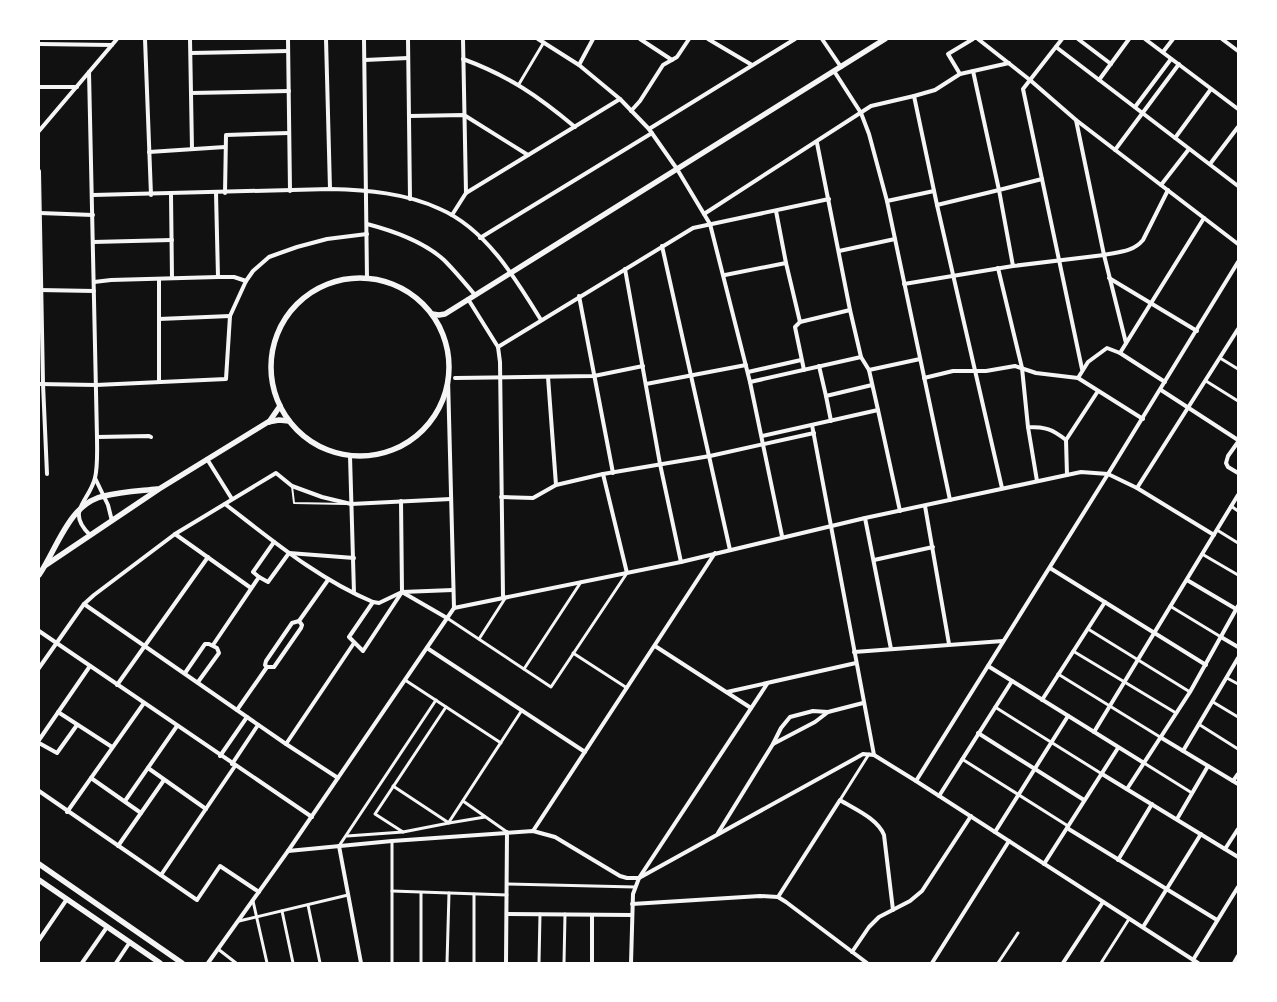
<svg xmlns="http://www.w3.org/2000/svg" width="1277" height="1002" font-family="Manrope,sans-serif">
<rect width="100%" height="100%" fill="#111"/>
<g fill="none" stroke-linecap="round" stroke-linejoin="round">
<!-- service -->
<polyline stroke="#f5f5f5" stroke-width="2" points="292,486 294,503 346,504"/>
<!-- pedestrian -->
<g stroke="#f5f5f5" stroke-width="3">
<polyline points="519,84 544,42"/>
<polyline points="1220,358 1238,369"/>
<polyline points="1206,381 1238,401"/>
<polyline points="1231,506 1238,511"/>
<polyline points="1217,530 1238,543"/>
<polyline points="1202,554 1238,575"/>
<polyline points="1170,606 1221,637"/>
<polyline points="447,618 551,687 627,573"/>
<polyline points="1088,629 1190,692"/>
<polyline points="479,639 506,597"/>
<polyline points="1073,651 1176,713"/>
<polyline points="573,653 627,688"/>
<polyline points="524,669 581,582"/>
<polyline points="1058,674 1160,737"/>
<polyline points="1227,678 1238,684"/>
<polyline points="405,680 501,743"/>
<polyline points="1213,702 1238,717"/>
<polyline points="995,707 1102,774"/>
<polyline points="1200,725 1238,749"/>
<polyline points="962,759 1068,826"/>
<polyline points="1144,763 1192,793"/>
<polyline points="393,786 449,823"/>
<polyline points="840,800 869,754"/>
<polyline points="463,801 507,832"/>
<polyline points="449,822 522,710"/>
<polyline points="403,832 375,814 446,707"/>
<polyline points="347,836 403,832 449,823 485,817"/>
<polyline points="339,846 436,700"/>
<polyline points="508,884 635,887"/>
<polyline points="392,891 507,895"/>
<polyline points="421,893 421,963"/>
<polyline points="474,894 474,963"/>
<polyline points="253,901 267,963"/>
<polyline points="308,905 320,963"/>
<polyline points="282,911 293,963"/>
<polyline points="239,921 348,895"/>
<polyline points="218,949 236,963"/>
<polyline points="392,963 392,841"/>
<polyline points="447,963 449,893"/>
<polyline points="539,963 540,914"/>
<polyline points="564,963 565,914"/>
<polyline points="998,963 1018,933"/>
<polyline points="1101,963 1129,919"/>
</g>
<!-- minor -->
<g stroke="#f5f5f5" stroke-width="4">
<polyline points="145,39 151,195"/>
<polyline points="190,39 192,149"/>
<polyline points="288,39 290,191"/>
<polyline points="326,39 330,189"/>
<polyline points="364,39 367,278"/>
<polyline points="408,39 410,199"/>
<polyline points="463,39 466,193"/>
<polyline points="538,39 579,65 620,99 649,129 677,169 710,224 750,382 782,536"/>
<polyline points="640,39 672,60"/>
<polyline points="708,39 752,65"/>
<polyline points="822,39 841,67"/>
<polyline points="973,39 948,54 960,74 1009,63"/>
<polyline points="978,39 1030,80 1076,120 1238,244"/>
<polyline points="1062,39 1023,89 1082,369"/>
<polyline points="1078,39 1111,64"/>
<polyline points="1145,39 1238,109"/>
<polyline points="1222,39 1238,51"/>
<polyline points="39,44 112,45"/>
<polyline points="1056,47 1238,186"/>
<polyline points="1163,52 1173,39"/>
<polyline points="191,53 288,51"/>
<path d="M463,59C509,76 538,96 575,127"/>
<polyline points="365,60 408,58"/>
<polyline points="579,65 593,39"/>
<polyline points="834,71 861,113 869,134 887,201 950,500"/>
<path d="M89,72L97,437C97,450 98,465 95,478C89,502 65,511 90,535"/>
<polyline points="960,74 935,90 914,96 937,205 999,190 973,71"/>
<polyline points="1099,80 1129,39"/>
<polyline points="39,87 77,87"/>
<polyline points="191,93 289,91"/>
<polyline points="1135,107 1171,59"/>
<polyline points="631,111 640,101 663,65 677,57 689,39"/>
<polyline points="410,116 464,115 528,155"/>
<path d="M1076,120L1104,255C1119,252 1133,252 1143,240L1168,190"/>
<polyline points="649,129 795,39"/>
<polyline points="39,131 117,39"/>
<polyline points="1175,138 1211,89"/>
<polyline points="1115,150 1179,64"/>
<polyline points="149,152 225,147"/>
<polyline points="1210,164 1238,127"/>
<polyline points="39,171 43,384 47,474"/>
<polyline points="1161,185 1189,149"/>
<polyline points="216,193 218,277"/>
<polyline points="225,193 226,135 289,133"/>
<path d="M93,195L330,189C367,190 406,193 440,209C486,229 516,279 541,320"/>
<polyline points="171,195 172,278"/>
<polyline points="887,201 934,191"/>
<polyline points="937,205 1002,488"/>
<polyline points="776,211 786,263"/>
<polyline points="40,213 93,215"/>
<polyline points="704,214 871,106 914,96"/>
<polyline points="452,215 466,193 620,99"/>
<path d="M367,224C394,231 423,241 444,260C455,271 465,283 475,295"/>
<polyline points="480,238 652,133"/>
<polyline points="93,242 172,240"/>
<polyline points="662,246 730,550"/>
<polyline points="839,251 895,239"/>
<polyline points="1013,266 999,190 1042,179"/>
<path d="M998,268L1022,368L1028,427C1046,427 1052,429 1066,440"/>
<polyline points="625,269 660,464 681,562"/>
<polyline points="725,275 786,263 800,322 850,310"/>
<polyline points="1109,278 1197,331"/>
<polyline points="159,279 159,382"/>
<polyline points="94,282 111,280 218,277 234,277 246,281"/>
<polyline points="904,284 1013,266 1104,255 1126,343"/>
<polyline points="39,290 94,291"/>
<polyline points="579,296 613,473"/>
<polyline points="468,299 498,347"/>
<polyline points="159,319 230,316"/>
<polyline points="800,322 795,327 804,370"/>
<polyline points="1120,353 1204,218"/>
<polyline points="819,366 826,396"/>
<polyline points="869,370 920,359"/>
<polyline points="748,372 801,360"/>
<polyline points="548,377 556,485"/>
<polyline points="448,378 454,608"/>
<polyline points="455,378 594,376 643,366"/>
<polyline points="924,378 953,371 986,371 1015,366 1036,373 1078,378 1143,419"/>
<polyline points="1078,378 1088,362 1107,348 1120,353 1165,382"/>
<polyline points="750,382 861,357"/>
<polyline points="39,384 96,385 226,379 230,316 246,281 253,271 269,257 297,247 327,239 367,234"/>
<polyline points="646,384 746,365"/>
<polyline points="1161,390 1238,440"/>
<polyline points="878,410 900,511"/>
<polyline points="831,421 826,396 872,385"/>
<polyline points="812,425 874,755"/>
<polyline points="1028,427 1037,481"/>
<polyline points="762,436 878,410 869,370 861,357 850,310 817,143"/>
<polyline points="97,437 149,436 151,437"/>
<polyline points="1238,442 1228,456 1226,463 1228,467 1238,473"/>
<polyline points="350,456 354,593"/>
<polyline points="207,459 232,499"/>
<polyline points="603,474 627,573"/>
<polyline points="1067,475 1066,440 1098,391"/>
<polyline points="95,478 108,505 112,521"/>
<polyline points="1137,488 1238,329"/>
<polyline points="501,497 533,498 556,485 603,474 710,456 814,433"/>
<path d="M225,504C272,540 318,579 373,602L379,603L402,592L453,590"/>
<polyline points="925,506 949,644"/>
<polyline points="865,518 891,649"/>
<polyline points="175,534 251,588"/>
<polyline points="874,560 933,547"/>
<polyline points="1050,568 1206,665"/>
<polyline points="259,577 268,582 289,553 354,558"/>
<polyline points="1187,580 1236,609"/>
<polyline points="402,592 447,618"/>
<polyline points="503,596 500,362 498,347 693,228 829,199"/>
<polyline points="373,602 349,637 363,651 402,592 401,501"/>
<polyline points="84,604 286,744 338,778"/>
<polyline points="454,608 681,562 865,518 1081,472 1108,474 1137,488 1214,535"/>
<polyline points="39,631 312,817"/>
<polyline points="1221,637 1238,647"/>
<polyline points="213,645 259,577 253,572 274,542"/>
<polyline points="655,646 751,708"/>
<polyline points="427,648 585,752"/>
<polyline points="854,652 1003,641"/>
<polyline points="988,666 1144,763"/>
<polyline points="267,667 265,665 266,661 292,623 299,621"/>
<polyline points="39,668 84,604 94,595 175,534 276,473 292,486 322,497 351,504 451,499"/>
<polyline points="185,673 205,644 209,644 217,648 219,653 198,682"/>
<polyline points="117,685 208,557"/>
<polyline points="727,692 856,663"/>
<polyline points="1042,700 1105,602"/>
<polyline points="237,710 267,667 274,667 301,628 302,625 299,621 328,580"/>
<polyline points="58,712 112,747"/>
<polyline points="1094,732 1238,495"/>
<polyline points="978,733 1084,800"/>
<polyline points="1160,737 1238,784"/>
<polyline points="39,740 90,666"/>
<polyline points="39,743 57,753 77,725"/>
<polyline points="286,744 354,643"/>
<polyline points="773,744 815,722 828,712"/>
<polyline points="1183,751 1238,658"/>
<polyline points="220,756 247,717"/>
<polyline points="232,764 258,725"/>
<polyline points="148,768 206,809"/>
<polyline points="1102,774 1238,857"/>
<polyline points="91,778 141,813"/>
<polyline points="916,781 1108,474 1238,262"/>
<polyline points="1233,781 1238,774"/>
<polyline points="1127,789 1190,692 1238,606"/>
<polyline points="39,791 197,900 220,866 259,892"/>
<polyline points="939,796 1012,681"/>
<polyline points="125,801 177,726"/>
<polyline points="67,812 144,703"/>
<polyline points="1177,819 1208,766"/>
<polyline points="1067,828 1217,920"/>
<polyline points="533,831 715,553"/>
<polyline points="995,832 1068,716"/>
<polyline points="718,833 773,744 781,728 790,717 813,711 828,712 863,703"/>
<polyline points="118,846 164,780"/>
<polyline points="339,846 361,963"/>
<polyline points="1225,849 1238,829"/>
<polyline points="288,851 392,841 533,831 555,837 620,876 627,878 639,878 856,758 863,754 874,755 916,781 1198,963"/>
<polyline points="1118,860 1152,804"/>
<polyline points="1044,864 1118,748"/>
<polyline points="161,875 235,766"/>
<path d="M778,897L840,800C854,809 877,818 884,835L893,910"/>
<polyline points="632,904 760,896 778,897 786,902 867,963"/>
<polyline points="507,914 632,915"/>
<polyline points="592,915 592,963"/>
<polyline points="1143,927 1201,834"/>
<polyline points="39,940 67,899"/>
<polyline points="852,952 869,927 879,917 910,901 922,891 971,816"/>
<polyline points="1193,960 1238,887"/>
<polyline points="82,963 107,927"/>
<polyline points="116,963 130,942"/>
<polyline points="208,963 288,851 454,608"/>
<polyline points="506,963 507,832"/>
<polyline points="631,963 633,894 639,878 767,684"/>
<polyline points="932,963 1009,841"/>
<polyline points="1063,963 1103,902"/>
<polyline points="1234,963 1238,956"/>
</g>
<!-- tertiary -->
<g stroke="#f5f5f5" stroke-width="5.5">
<circle cx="360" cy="367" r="89"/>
<polyline points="432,314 439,315 445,314 885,39"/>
<polyline points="269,422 280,406"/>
<polyline points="46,565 159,489 268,422 279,420 289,421"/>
<path d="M39,575C57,549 69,503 104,496C121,492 139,491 157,489"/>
<polyline points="39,864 182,963"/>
<polyline points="39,880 160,963"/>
</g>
</g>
<!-- border -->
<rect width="1277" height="1002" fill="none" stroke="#ffffff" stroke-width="80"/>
</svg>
